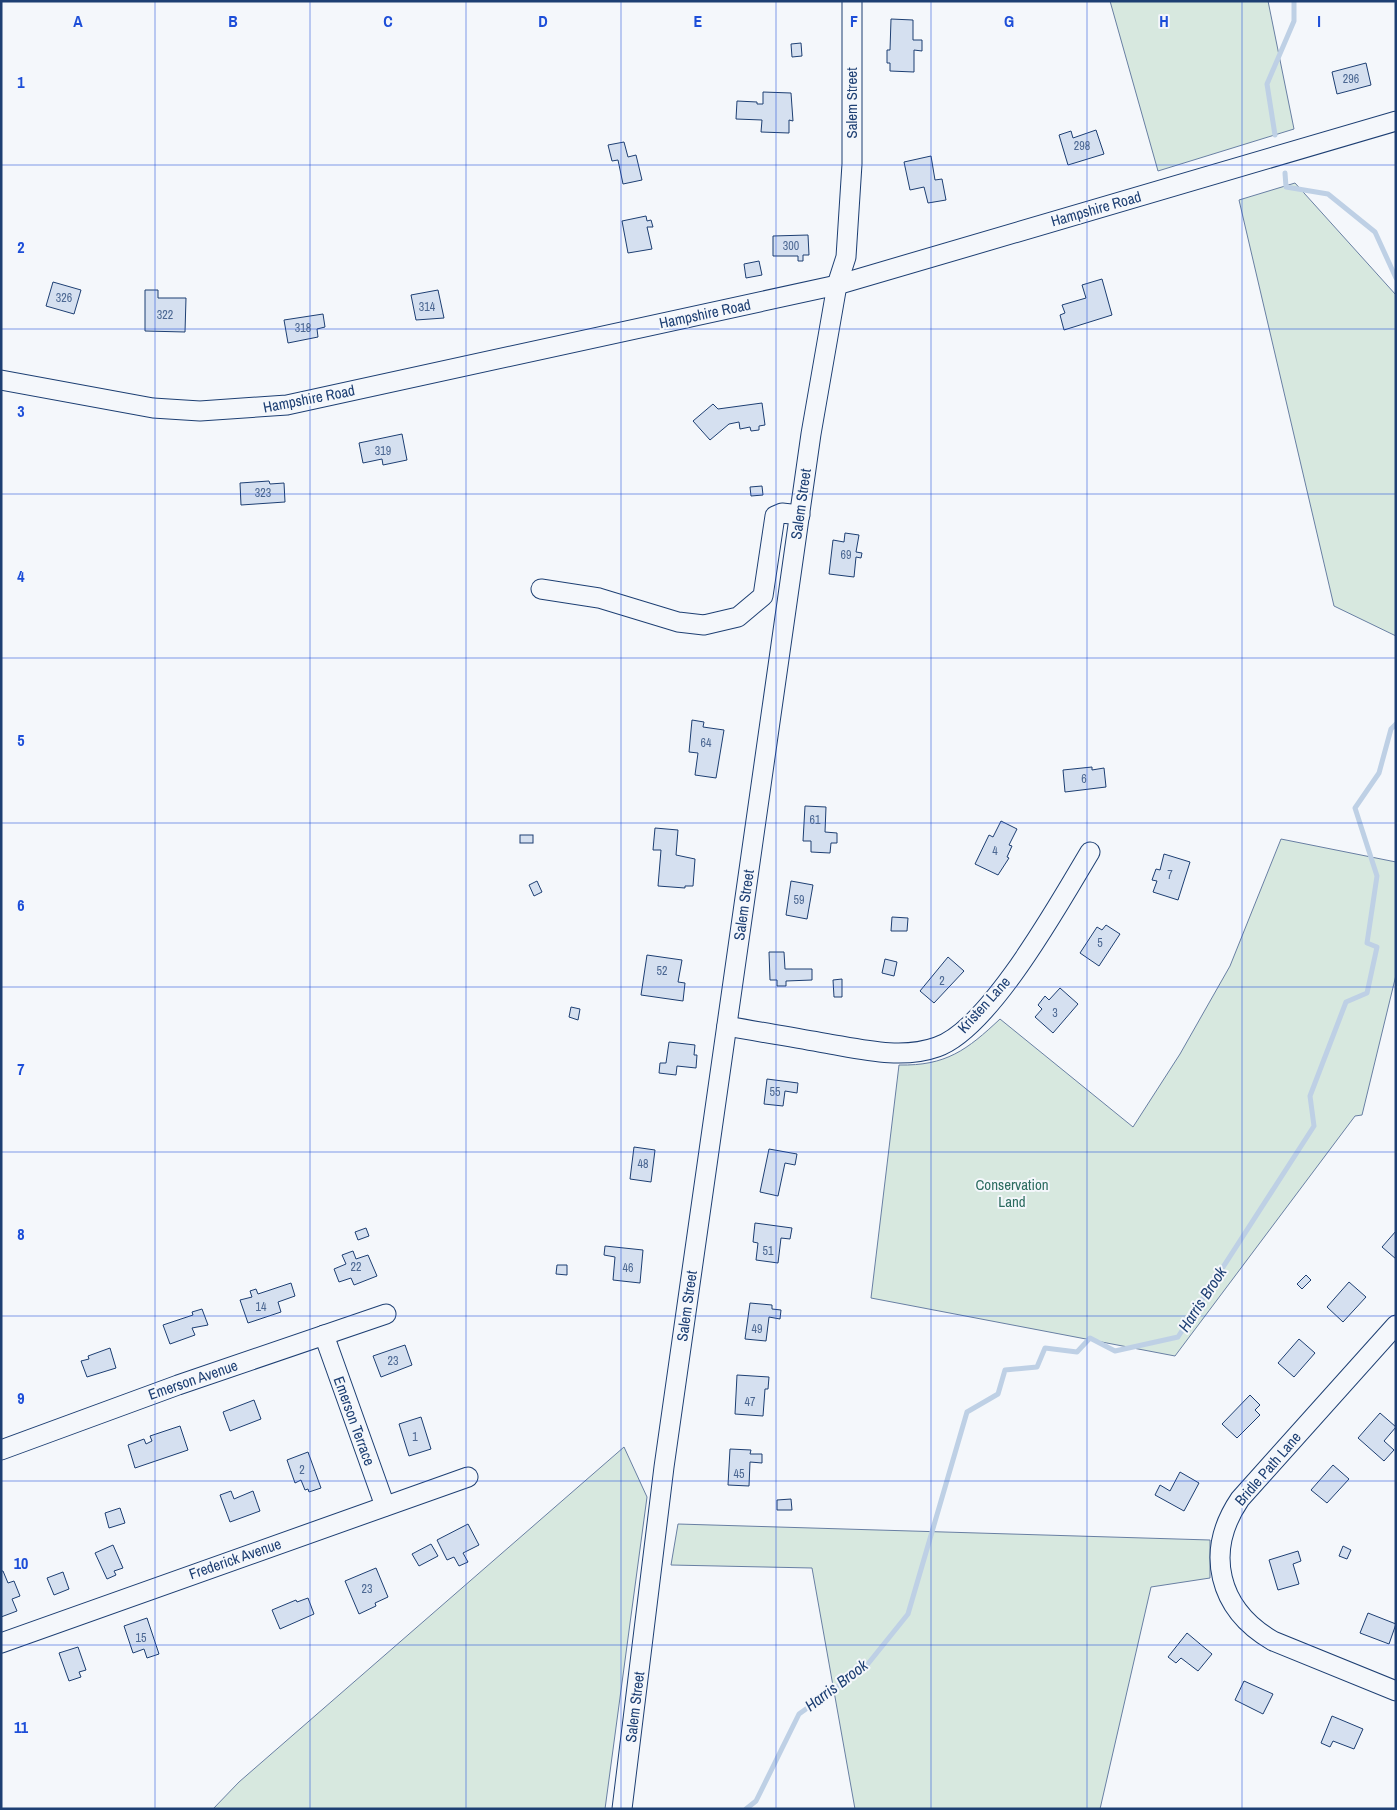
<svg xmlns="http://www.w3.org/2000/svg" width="1397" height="1810" font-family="'Archivo Narrow',sans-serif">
<rect width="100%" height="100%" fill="#f4f7fb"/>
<!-- green -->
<g fill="#d7e8df" stroke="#687fa3">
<polygon points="1110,1 1268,1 1294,129 1158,171"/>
<polygon points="1295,183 1396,295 1396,636 1334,606 1239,200"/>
<path d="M1281,839L1396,862V975L1362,1115L1355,1116L1175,1356L871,1298L899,1065C946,1066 967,1050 1000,1019L1133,1127L1180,1054L1230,966Z"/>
<polygon points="624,1447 647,1497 605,1809 213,1809 239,1782"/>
<polygon points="678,1524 1210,1540 1210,1578 1151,1587 1100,1809 855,1809 812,1568 671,1565"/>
</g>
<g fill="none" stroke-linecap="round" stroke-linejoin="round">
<!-- stream -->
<g stroke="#bed0e5" stroke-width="5">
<polyline points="1275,135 1267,84 1294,21 1294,1"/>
<polyline points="1285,173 1286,187 1328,194 1375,232 1396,278"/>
<polyline points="746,1809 756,1801 799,1714 867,1665 908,1614 967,1412 998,1394 1005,1370 1037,1367 1045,1348 1077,1352 1090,1338 1115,1351 1178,1337 1314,1126 1310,1096 1346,1002 1367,993 1377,947 1367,943 1377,876 1355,808 1379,773 1391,729 1396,724"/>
</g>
</g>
<!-- building -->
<g fill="#d5e0f0" stroke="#1d3f73">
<polygon points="891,19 913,20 913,40 922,40 922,51 914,50 914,72 890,71 890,63 887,63 887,50 890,50"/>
<polygon points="801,43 802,56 792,57 791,44"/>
<polygon points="1366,63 1371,85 1337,94 1332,72"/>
<polygon points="763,92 791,93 793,121 789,120 789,133 761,132 762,120 736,119 737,101 757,102 757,104 763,104"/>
<polygon points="1096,130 1104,154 1068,165 1059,135 1071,131 1073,138"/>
<polygon points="624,142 628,157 636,155 642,180 623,184 618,160 612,161 608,145"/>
<polygon points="931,156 935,180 942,179 946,200 928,203 924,187 910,190 904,162"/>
<polygon points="646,216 647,221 651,220 653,227 647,227 652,249 628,253 622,221"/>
<polygon points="808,235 809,255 803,255 803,261 798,261 798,256 773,256 773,236"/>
<polygon points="759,261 762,275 746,278 744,264"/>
<polygon points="1102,279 1112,315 1064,330 1060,315 1065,313 1062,305 1086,298 1082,285"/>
<polygon points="53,282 81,290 74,314 46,306"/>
<polygon points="145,290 158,290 158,298 186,298 185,332 145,331"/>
<polygon points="438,290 444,318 416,320 411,295"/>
<polygon points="323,314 325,327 317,329 318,337 288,343 284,320"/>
<polygon points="762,403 765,425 759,426 759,430 751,431 750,427 740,429 739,422 729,424 710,440 693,421 713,404 718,409"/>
<polygon points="402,434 407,460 383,465 382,459 363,463 359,443"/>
<polygon points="269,481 270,484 284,483 285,502 241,505 240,483"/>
<polygon points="762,486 763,495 751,496 750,487"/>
<polygon points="845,533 859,535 856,552 862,553 861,558 856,557 854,577 829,574 833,540 844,542"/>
<polygon points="692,720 704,722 703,727 724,730 716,778 695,775 698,753 689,752"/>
<polygon points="1092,767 1092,770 1104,768 1106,787 1065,792 1063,770"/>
<polygon points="805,806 826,807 825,832 837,833 837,843 831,843 830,853 811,852 811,841 803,841"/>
<polygon points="1001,821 1017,829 1009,845 1012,846 1007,857 1009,858 998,875 975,864 989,835 993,837"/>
<polygon points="655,828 678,830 676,855 695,859 693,886 685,886 685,888 658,886 661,850 653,850"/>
<rect x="520" y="835" width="13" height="8"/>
<polygon points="1164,854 1190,862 1178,900 1153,892 1157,881 1152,880 1156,869 1160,870"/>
<polygon points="537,881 542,892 534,896 529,885"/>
<polygon points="791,881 813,885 807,919 786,915"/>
<polygon points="892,917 908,918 907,931 891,931"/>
<polygon points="1106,925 1120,934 1099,966 1080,953 1097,927 1102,930"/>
<polygon points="769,952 784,952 785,969 812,969 812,980 786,981 786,986 777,986 777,980 770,980"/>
<polygon points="647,955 682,960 678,982 685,983 683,1001 641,995"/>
<polygon points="948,957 964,971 934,1003 920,991"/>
<polygon points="885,959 897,962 894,976 882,973"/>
<polygon points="842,979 842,997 834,997 833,980"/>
<polygon points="1060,988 1078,1004 1053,1033 1035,1017 1042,1009 1038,1005 1045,996 1049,1000"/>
<polygon points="571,1007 580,1009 578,1020 569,1017"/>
<polygon points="669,1042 695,1045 694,1055 697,1055 696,1068 677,1066 676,1075 659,1073 660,1063 666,1063"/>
<polygon points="767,1079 798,1083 797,1093 785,1091 783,1106 764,1104"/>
<polygon points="634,1147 655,1150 651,1182 630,1179"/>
<polygon points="769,1149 797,1154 795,1165 785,1163 778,1196 760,1192"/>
<polygon points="755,1223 792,1228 790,1239 781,1238 778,1263 756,1260 758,1243 753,1242"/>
<polygon points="366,1228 369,1236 358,1240 355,1232"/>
<polygon points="1396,1231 1396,1259 1382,1247"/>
<polygon points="605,1246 643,1250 640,1283 613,1280 615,1257 604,1255"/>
<polygon points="353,1251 356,1259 368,1255 377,1276 354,1285 351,1278 339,1282 334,1269 346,1264 342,1255"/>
<polygon points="557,1265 567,1265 567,1275 556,1274"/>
<polygon points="1306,1275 1311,1280 1302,1289 1297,1284"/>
<polygon points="1349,1282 1366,1297 1343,1322 1327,1307"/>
<polygon points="291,1283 295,1296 278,1302 281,1312 248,1323 240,1300 252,1297 250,1291 256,1289 258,1294"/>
<polygon points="750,1303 772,1305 772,1309 781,1310 780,1319 769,1317 766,1341 745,1339"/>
<polygon points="202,1309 208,1325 192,1328 195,1335 170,1344 163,1325 193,1315 192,1312"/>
<polygon points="1299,1339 1315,1353 1294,1377 1278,1363"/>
<polygon points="405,1345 412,1365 381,1377 373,1356"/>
<polygon points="110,1348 116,1368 87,1377 81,1361 89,1359 88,1356"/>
<polygon points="737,1375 769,1377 768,1389 765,1389 763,1416 735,1414"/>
<polygon points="1250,1395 1260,1405 1255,1410 1260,1415 1237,1438 1222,1424"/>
<polygon points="254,1400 261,1419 230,1431 223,1412"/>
<polygon points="1380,1413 1396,1427 1384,1441 1394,1450 1384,1461 1358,1438"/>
<polygon points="421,1417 431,1449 409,1456 399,1424"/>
<polygon points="180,1426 188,1450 135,1468 128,1445 144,1439 146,1444 152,1441 150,1436"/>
<polygon points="730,1449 751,1450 750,1454 762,1454 762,1463 750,1462 749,1486 728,1485"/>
<polygon points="308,1452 321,1488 309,1492 308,1489 305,1490 301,1480 295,1483 287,1460"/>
<polygon points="1333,1465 1349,1479 1327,1503 1311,1490"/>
<polygon points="1180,1472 1199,1483 1184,1511 1155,1495 1160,1485 1170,1491"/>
<polygon points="231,1491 234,1499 253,1491 260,1511 230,1522 220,1495"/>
<polygon points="791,1499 792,1510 777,1510 777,1500"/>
<polygon points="120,1508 125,1523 109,1528 105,1513"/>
<polygon points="468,1524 479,1545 463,1553 468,1562 459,1566 454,1557 447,1560 437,1540"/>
<polygon points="431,1544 438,1556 419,1566 412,1554"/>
<polygon points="113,1545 123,1568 114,1571 116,1575 107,1579 95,1553"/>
<polygon points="1343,1546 1351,1550 1347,1559 1339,1556"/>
<polygon points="1298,1551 1301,1561 1293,1564 1299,1584 1278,1590 1269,1560"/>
<polygon points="376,1568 388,1597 375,1603 376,1606 359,1614 345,1581"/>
<polygon points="1,1571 3,1571 8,1583 14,1581 20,1596 12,1599 17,1611 1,1617"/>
<polygon points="63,1572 69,1589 54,1595 47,1578"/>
<polygon points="308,1598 314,1614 280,1629 272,1610 296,1600 297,1602"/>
<polygon points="1368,1613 1396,1624 1389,1644 1360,1633"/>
<polygon points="147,1618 159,1654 147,1658 144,1649 133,1653 124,1626"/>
<polygon points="1187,1633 1212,1654 1198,1671 1181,1658 1176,1663 1168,1657"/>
<polygon points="78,1647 86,1670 79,1672 81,1677 69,1681 59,1653"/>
<polygon points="1244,1681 1273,1694 1263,1714 1235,1700"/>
<polygon points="1332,1716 1363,1729 1354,1749 1333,1741 1330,1747 1321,1743"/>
</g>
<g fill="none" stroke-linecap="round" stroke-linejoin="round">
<!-- minor casing -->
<g stroke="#1d3f73" stroke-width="21">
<g id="minor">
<polyline points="1,380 153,408 200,411 287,405 837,285 1396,121"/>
<polyline points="541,589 599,598 678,622 704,625 738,617 763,596 775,516 782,513 800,515"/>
<path d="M727,1026C759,1032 792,1037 824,1043C860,1049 901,1060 937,1047C990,1029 1061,900 1090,852"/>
<path d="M1396,1325L1240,1499C1204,1552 1218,1609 1273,1641L1396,1691"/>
<polyline points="324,1335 385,1506"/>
<polyline points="1,1450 178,1385 386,1314"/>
<polyline points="1,1643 468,1477"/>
<polyline points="622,1809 664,1467 811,434 837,285 846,257 852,164 852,1"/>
</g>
</g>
<!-- minor -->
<use href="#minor" stroke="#f4f7fb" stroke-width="19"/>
</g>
<!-- grid -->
<path fill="none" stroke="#1d4ed8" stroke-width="1" stroke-opacity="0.55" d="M155,1V1809M310,1V1809M466,1V1809M621,1V1809M776,1V1809M931,1V1809M1087,1V1809M1242,1V1809M1,165H1396M1,329H1396M1,494H1396M1,658H1396M1,823H1396M1,987H1396M1,1152H1396M1,1316H1396M1,1481H1396M1,1645H1396"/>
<g text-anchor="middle" stroke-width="4" stroke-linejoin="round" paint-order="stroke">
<!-- number labels -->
<g font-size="12" fill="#4b6792">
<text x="1351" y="83">296</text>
<text x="1082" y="150">298</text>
<text x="791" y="250">300</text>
<text x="64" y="302">326</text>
<text x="427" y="311">314</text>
<text x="165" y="319">322</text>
<text x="303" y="332">318</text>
<text x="383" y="455">319</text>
<text x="263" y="497">323</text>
<text x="846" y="559">69</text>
<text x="706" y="747">64</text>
<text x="1084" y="783">6</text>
<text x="815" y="824">61</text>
<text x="995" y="855">4</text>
<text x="1170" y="879">7</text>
<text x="799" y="904">59</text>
<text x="1100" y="947">5</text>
<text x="662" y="975">52</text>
<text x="942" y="985">2</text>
<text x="1055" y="1017">3</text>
<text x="775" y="1096">55</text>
<text x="643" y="1168">48</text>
<text x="768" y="1255">51</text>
<text x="356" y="1271">22</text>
<text x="628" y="1272">46</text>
<text x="261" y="1311">14</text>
<text x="757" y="1333">49</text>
<text x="393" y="1365">23</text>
<text x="750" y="1406">47</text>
<text x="415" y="1441">1</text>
<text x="302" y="1474">2</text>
<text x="739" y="1478">45</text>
<text x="367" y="1593">23</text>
<text x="141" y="1642">15</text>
</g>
<!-- street labels -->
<g font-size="15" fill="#1d3f73" stroke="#f4f7fb">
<text transform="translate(852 103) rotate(-90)" y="5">Salem Street</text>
<text transform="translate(1096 209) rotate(-16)" y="5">Hampshire Road</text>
<text transform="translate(705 314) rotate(-12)" y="5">Hampshire Road</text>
<text transform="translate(309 399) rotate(-11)" y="5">Hampshire Road</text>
<text transform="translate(801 504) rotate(-82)" y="5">Salem Street</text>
<text transform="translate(744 905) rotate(-82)" y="5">Salem Street</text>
<text transform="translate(984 1005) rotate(-48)" y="5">Kristen Lane</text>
<text transform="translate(687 1306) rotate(-82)" y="5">Salem Street</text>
<text transform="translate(193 1380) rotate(-19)" y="5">Emerson Avenue</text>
<text transform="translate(354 1421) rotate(70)" y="5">Emerson Terrace</text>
<text transform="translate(1268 1469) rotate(-49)" y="5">Bridle Path Lane</text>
<text transform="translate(235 1559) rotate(-19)" y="5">Frederick Avenue</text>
<text transform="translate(635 1707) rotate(-83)" y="5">Salem Street</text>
</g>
<!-- park labels -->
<g font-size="15" fill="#2c6c60" stroke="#f4f7fb">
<text x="1012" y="1190">Conservation<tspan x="1012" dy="17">Land</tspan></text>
</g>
<!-- water labels -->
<g font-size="16" font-style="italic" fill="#1d3f73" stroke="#f4f7fb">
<text transform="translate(1202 1299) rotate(-57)" y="6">Harris Brook</text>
<text transform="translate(836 1685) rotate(-37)" y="6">Harris Brook</text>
</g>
</g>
<g font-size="16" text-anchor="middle" font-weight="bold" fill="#1d4ed8" stroke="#f4f7fb" stroke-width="4" stroke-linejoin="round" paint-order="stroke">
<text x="78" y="27">A</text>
<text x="233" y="27">B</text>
<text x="388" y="27">C</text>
<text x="543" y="27">D</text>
<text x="698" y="27">E</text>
<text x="854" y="27">F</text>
<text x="1009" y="27">G</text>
<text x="1164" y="27">H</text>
<text x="1319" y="27">I</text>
<text x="21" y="88">1</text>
<text x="21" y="253">2</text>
<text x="21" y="417">3</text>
<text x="21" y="582">4</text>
<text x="21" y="746">5</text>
<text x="21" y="911">6</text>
<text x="21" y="1075">7</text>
<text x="21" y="1240">8</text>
<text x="21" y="1404">9</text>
<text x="21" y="1569">10</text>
<text x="21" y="1733">11</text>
</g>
<!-- border -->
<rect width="1397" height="1810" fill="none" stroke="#1d3f73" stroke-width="5"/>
</svg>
